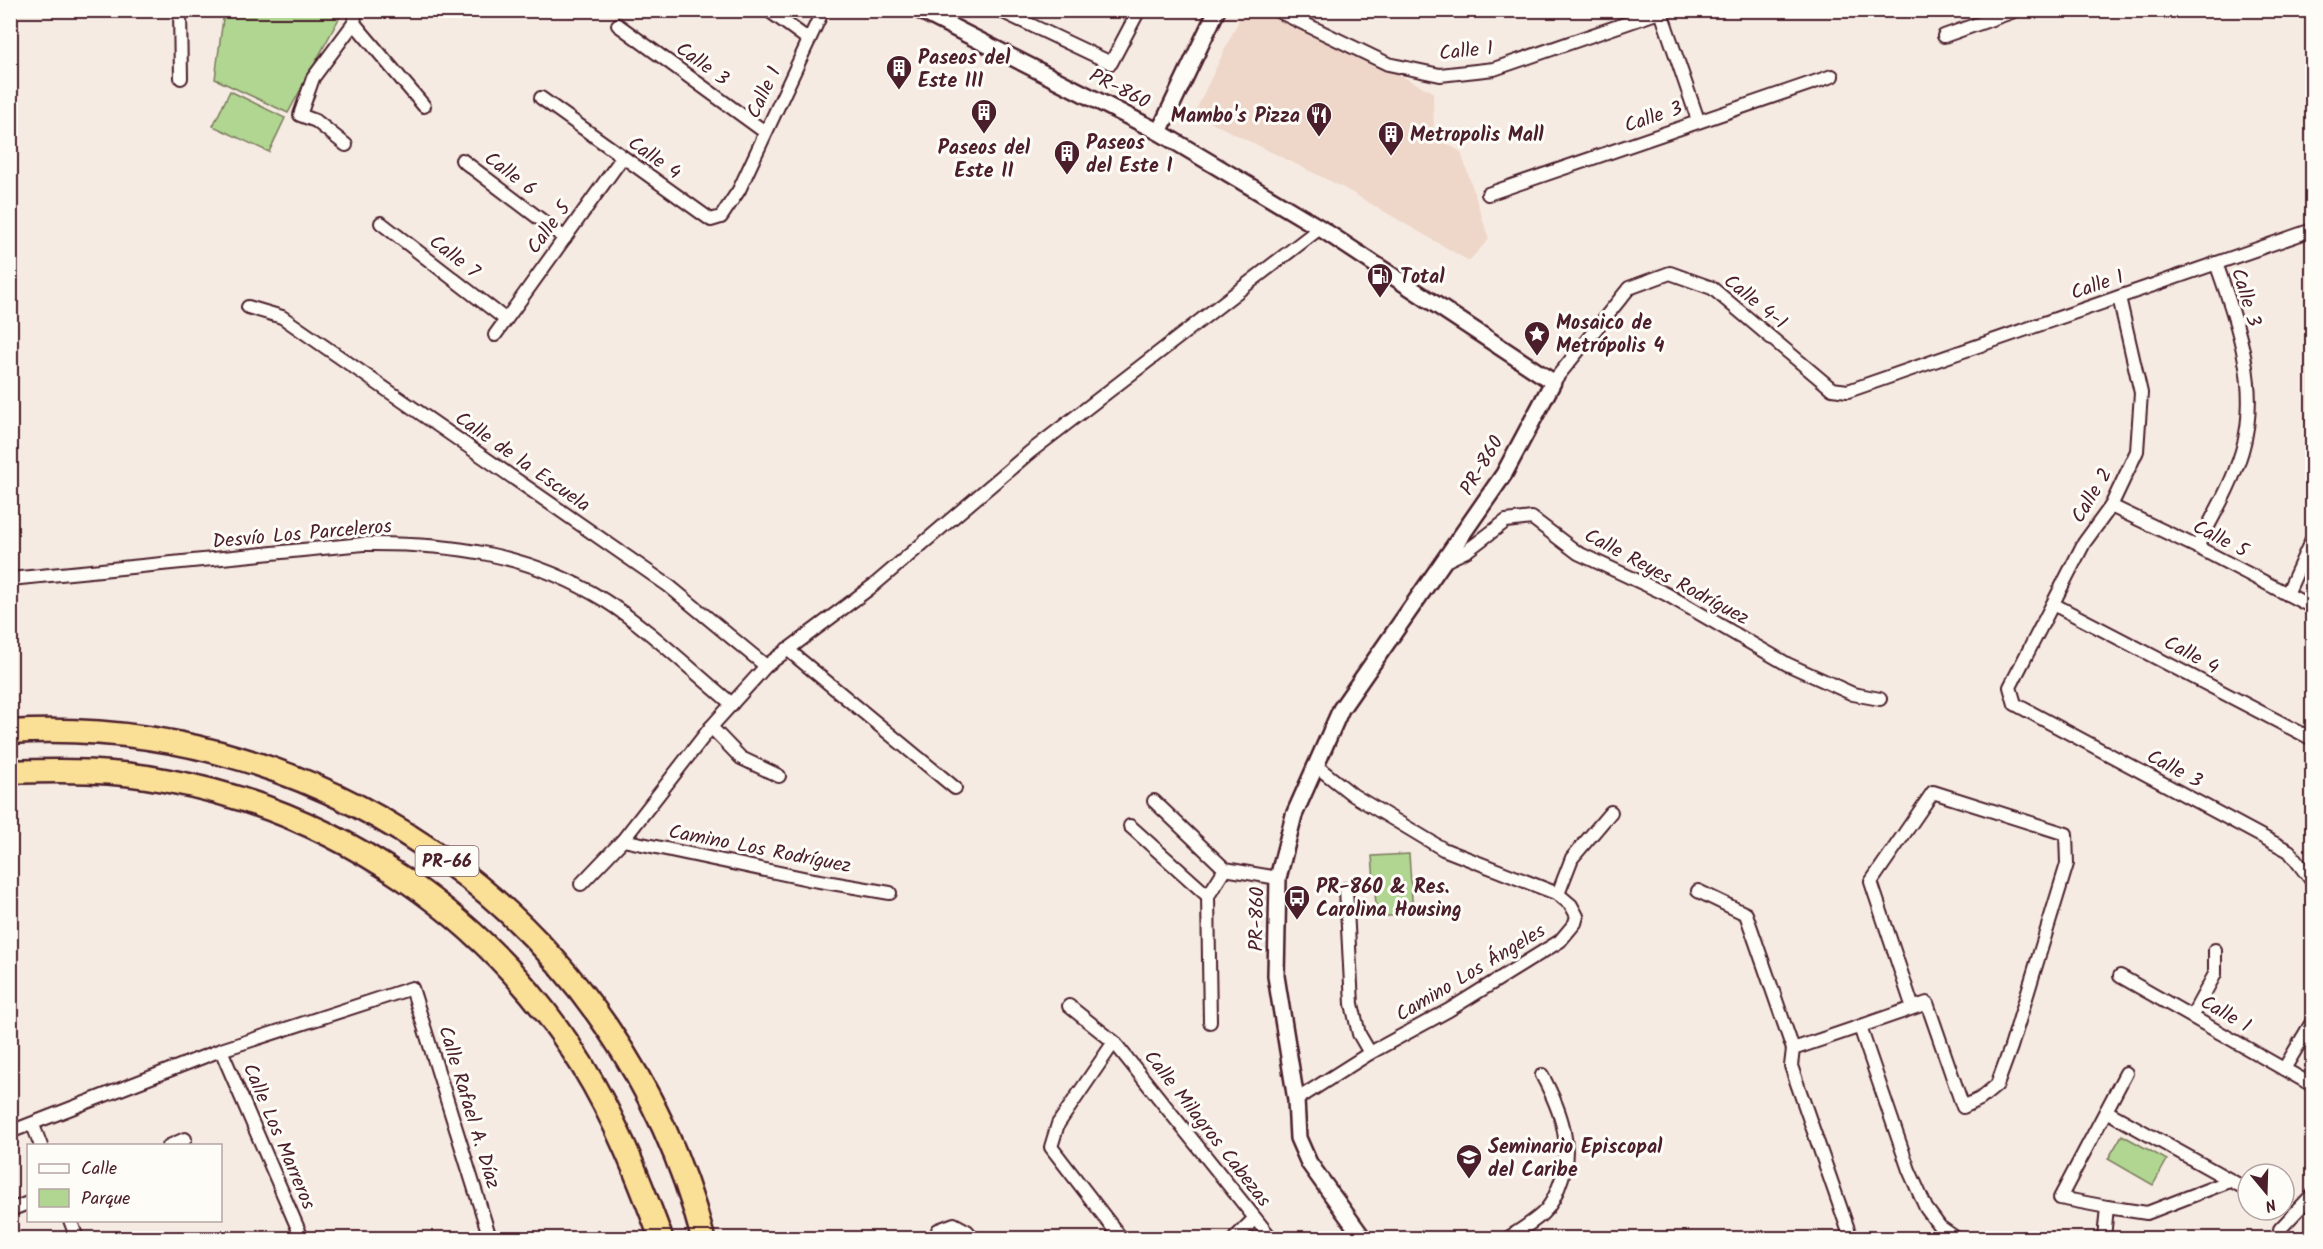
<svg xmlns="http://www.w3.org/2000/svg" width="2323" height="1249" font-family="Kalam,sans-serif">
<rect width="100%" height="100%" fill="#f6ebe2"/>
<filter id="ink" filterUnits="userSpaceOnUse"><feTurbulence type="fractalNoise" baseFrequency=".0167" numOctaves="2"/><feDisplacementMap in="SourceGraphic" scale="12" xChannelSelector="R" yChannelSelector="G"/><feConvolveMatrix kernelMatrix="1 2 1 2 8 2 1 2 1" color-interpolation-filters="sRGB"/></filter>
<g filter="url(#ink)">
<!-- built -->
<polygon fill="#eed7c9" points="1243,11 1274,11 1433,92 1434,135 1461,152 1489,239 1469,261 1342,187 1194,114"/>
<!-- green -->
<g fill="#b0d692" stroke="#7d7a5e" stroke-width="1.5">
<polygon points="224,11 343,11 288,113 215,79"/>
<polygon points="230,91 285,118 269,152 213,126"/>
<polygon points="1409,854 1413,914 1377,917 1372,856"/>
<polygon points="2122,1135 2167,1160 2153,1185 2108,1159"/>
</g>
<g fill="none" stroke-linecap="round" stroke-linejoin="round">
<!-- minor casing -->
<g stroke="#4a1f2b" stroke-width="16">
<g id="minor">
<polyline points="180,10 181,78"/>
<polyline points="768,10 809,40"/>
<polyline points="999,10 1111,63 1139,10"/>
<polyline points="1276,10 1388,64 1440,75 1494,69 1665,10"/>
<polyline points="1661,12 1698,120"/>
<polyline points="354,23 424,106"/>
<polyline points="618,25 765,132"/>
<polyline points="1944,36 2017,10"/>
<polyline points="541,98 711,220 721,217 739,190 823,10"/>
<polyline points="346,145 316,121 300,115 313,78 354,23 356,10"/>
<polyline points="462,160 565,238"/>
<polyline points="1488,194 1832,76"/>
<polyline points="381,223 505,319"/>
<polyline points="2119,297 2141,393 2137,451 2111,506 2084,543 2010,687 2015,704 2289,851 2312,881"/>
<polyline points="248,307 282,317 669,586 766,666"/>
<polyline points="495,335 622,158"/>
<polyline points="1553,382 1629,288 1670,273 1712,288 1832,389 1848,391 2312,230"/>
<polyline points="2111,506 2197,547 2312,607"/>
<path d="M2197,547C2213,516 2232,485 2242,451C2261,387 2237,323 2216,263"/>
<polyline points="1443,562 1468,550 1506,521 1532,518 1578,553 1666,594 1787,664 1853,694 1880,699"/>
<path d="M10,579L363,544C450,543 528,553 604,600C647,627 692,671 732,704"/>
<polyline points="2287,594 2312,539"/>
<polyline points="2053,604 2312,739"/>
<polyline points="787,649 955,788"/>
<polyline points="711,727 741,758 779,776"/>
<polyline points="1154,801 1225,869 1278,878"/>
<polyline points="1130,826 1208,896"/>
<polyline points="623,840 808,879 890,893"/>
<polyline points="581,884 623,840 711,727 766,666 874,585 1030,452 1320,228"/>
<polyline points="1346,889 1352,1004 1359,1034 1370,1053"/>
<polyline points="1698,891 1746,914 1793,1049"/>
<polyline points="1558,894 1572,858 1611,812"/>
<polyline points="2120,976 2312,1085"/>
<polyline points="1069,1006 1114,1042 1271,1238"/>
<polyline points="2192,1016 2215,974 2215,950"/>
<polyline points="1210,1022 1208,896 1225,869"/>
<polyline points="1860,1027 1909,1170 1926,1208 1940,1227 1956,1238"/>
<polyline points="1114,1042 1058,1124 1051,1147 1121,1238"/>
<polyline points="221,1050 302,1238"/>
<polyline points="2284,1069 2312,1022"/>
<polyline points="1296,1100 1370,1053 1449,1010 1560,941 1575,923 1577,916 1571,905 1558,894 1443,849 1353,795 1315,765"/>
<polyline points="2106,1111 2248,1190"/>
<polyline points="33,1125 41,1146"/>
<polyline points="10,1132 221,1050 412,988 490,1238"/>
<polyline points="169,1146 185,1139"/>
<polyline points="2107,1207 2147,1213 2230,1181"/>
<polyline points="10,1210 28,1203"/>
<polyline points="70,1220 77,1238"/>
<polyline points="2280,1229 2312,1195"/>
<polyline points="938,1230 954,1224 967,1231 973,1238"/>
<polyline points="1235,1238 1254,1219"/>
<path d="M1508,1238C1519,1231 1532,1223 1542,1214C1551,1206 1555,1197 1559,1186C1575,1147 1561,1111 1542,1075"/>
<path d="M1851,1238L1791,1066L1793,1049C1838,1034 1882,1019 1927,1003L1963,1107L1980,1099L1997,1085L2011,1047L2067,864L2066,834L1933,792L1871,882L1913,1008"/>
<polyline points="2104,1238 2107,1207 2060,1198 2126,1073"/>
</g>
</g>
<!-- tertiary casing -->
<g stroke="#4a1f2b" stroke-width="20">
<g id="tertiary">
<polyline points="919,10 1159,132 1320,228 1553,382 1504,474 1341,709 1294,815 1278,878 1276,976 1296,1100 1298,1138 1309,1163 1363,1238"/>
<polyline points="1159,132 1217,10"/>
</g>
</g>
<!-- motorway casing -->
<g stroke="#4a1f2b" stroke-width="27">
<g id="motorway">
<path d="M10,732C332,713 622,928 703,1238"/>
<path d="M10,772C62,770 113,770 164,780C336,811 491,917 582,1065C616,1120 639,1179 661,1238"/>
</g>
</g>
<!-- minor -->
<use href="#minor" stroke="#fdfcf7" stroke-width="12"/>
<!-- tertiary -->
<use href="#tertiary" stroke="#fdfcf7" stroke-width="15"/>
<!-- motorway -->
<use href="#motorway" stroke="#fadf96" stroke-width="22"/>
</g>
</g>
<!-- icons -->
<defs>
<g id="building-pin" transform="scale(1.35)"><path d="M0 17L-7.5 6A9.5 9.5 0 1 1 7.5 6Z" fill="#4a1f2b" stroke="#fdfcf7"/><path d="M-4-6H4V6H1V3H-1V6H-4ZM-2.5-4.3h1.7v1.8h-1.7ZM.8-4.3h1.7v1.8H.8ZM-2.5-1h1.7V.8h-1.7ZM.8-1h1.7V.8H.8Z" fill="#fff"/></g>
<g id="restaurant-pin" transform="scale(1.35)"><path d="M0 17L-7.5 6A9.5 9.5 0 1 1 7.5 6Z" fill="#4a1f2b" stroke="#fdfcf7"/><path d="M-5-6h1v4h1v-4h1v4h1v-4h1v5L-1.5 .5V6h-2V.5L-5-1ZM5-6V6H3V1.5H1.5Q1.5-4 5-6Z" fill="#fff"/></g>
<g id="fuel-pin" transform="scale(1.35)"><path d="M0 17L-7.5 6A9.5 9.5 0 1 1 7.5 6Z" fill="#4a1f2b" stroke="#fdfcf7"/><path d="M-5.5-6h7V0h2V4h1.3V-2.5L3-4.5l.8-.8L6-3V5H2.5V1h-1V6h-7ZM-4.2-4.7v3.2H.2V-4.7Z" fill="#fff"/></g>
<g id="sight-pin" transform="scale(1.35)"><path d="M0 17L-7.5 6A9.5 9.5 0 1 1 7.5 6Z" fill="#4a1f2b" stroke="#fdfcf7"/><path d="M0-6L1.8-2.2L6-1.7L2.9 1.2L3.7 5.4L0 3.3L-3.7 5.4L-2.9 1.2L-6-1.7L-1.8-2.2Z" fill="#fff"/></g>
<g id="bus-pin" transform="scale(1.35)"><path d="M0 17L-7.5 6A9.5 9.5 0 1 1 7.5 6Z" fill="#4a1f2b" stroke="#fdfcf7"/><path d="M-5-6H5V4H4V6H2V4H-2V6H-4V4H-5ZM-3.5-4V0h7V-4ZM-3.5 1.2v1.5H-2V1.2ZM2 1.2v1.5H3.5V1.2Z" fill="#fff"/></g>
<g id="school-pin" transform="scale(1.35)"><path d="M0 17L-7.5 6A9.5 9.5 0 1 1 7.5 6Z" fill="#4a1f2b" stroke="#fdfcf7"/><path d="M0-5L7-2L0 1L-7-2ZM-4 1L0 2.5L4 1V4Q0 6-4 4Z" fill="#fff"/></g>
</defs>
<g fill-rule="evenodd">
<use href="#building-pin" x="899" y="68"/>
<use href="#building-pin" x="984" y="112"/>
<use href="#restaurant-pin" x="1319" y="115"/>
<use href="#building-pin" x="1391" y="134"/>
<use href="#building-pin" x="1067" y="153"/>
<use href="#fuel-pin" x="1380" y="276"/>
<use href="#sight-pin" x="1537" y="334"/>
<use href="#bus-pin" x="1297" y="898"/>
<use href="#school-pin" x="1469" y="1157"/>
</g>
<g text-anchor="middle" stroke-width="6" stroke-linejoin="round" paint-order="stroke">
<!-- shield labels -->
<rect fill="#fdfcf7" stroke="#806168" stroke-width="1.5" x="415.5" y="846" width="63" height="30" rx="4.5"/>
<g font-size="18" font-weight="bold" fill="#4a1f2b">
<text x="447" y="867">PR-66</text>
</g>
<!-- street labels -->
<g font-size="20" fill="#4a1f2b" stroke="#fdfcf7">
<text transform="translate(1466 50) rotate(-6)" y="7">Calle 1</text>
<text transform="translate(703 63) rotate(36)" y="7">Calle 3</text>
<text transform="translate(1120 88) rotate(27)" y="7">PR-860</text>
<text transform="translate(763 92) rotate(-65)" y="7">Calle 1</text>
<text transform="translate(1653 116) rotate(-19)" y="7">Calle 3</text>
<text transform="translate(655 157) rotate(35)" y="7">Calle 4</text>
<text transform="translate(511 173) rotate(37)" y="7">Calle 6</text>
<text transform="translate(548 227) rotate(-54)" y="7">Calle 5</text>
<text transform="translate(455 256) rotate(38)" y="7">Calle 7</text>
<text transform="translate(2097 284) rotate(-19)" y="7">Calle 1</text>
<text transform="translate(2247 297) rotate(73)" y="7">Calle 3</text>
<text transform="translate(1756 301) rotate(39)" y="7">Calle 4-1</text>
<text transform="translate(523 461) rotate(35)" y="7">Calle de la Escuela</text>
<text transform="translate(1481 465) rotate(-59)" y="7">PR-860</text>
<text transform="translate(2091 495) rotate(-59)" y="7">Calle 2</text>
<text transform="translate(302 533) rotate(-5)" y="7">Desvío Los Parceleros</text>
<text transform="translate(2221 538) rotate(27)" y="7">Calle 5</text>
<text transform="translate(1667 576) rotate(28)" y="7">Calle Reyes Rodríguez</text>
<text transform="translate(2192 654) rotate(28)" y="7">Calle 4</text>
<text transform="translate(2175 768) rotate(28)" y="7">Calle 3</text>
<text transform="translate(760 848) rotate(11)" y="7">Camino Los Rodríguez</text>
<text transform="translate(1256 919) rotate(-89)" y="7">PR-860</text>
<text transform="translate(1470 972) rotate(-31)" y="7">Camino Los Ángeles</text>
<text transform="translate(2226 1013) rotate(30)" y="7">Calle 1</text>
<text transform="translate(470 1107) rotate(73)" y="7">Calle Rafael A. Díaz</text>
<text transform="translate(1208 1128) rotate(52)" y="7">Calle Milagros Cabezas</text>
<text transform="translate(280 1136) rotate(67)" y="7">Calle Los Marreros</text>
</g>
<!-- poi labels -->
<g font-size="20" font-weight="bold" fill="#4a1f2b" stroke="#fdfcf7" text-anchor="start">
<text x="918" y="64">Paseos del<tspan x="918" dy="23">Este III</tspan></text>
<text x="1300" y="122" text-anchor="end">Mambo's Pizza</text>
<text x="1410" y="141">Metropolis Mall</text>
<text x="1086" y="149">Paseos<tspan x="1086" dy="23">del Este I</tspan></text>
<text x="984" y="154" text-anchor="middle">Paseos del<tspan x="984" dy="23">Este II</tspan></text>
<text x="1400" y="283">Total</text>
<text x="1556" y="329">Mosaico de<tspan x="1556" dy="23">Metrópolis 4</tspan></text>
<text x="1316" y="893">PR-860 &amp; Res.<tspan x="1316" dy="23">Carolina Housing</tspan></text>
<text x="1488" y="1153">Seminario Episcopal<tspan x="1488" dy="23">del Caribe</tspan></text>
</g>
</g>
<!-- margin -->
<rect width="2323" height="1249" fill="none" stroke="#fdfcf7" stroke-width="36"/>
<rect x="18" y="18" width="2287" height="1213" fill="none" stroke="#4a1f2b" stroke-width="2" filter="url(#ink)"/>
<!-- legend -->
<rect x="27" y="1144" width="195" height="78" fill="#fdfcf7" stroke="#b5a4a5" stroke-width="1.5"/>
<rect x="39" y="1164" width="30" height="9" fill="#fdfcf7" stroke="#b5a4a5" stroke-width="1.5"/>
<text x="81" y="1174" font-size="18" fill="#4a1f2b">Calle</text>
<rect x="39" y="1189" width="30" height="18" fill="#b0d692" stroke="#b5a4a5" stroke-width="1.5"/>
<text x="81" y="1204" font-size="18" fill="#4a1f2b">Parque</text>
<!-- north arrow -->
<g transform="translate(2266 1192) rotate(161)"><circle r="28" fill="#fdfcf7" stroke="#b5a4a5" stroke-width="1.5"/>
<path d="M0-4.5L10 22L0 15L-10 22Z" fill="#4a1f2b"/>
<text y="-9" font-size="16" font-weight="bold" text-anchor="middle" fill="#4a1f2b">N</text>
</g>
</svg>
